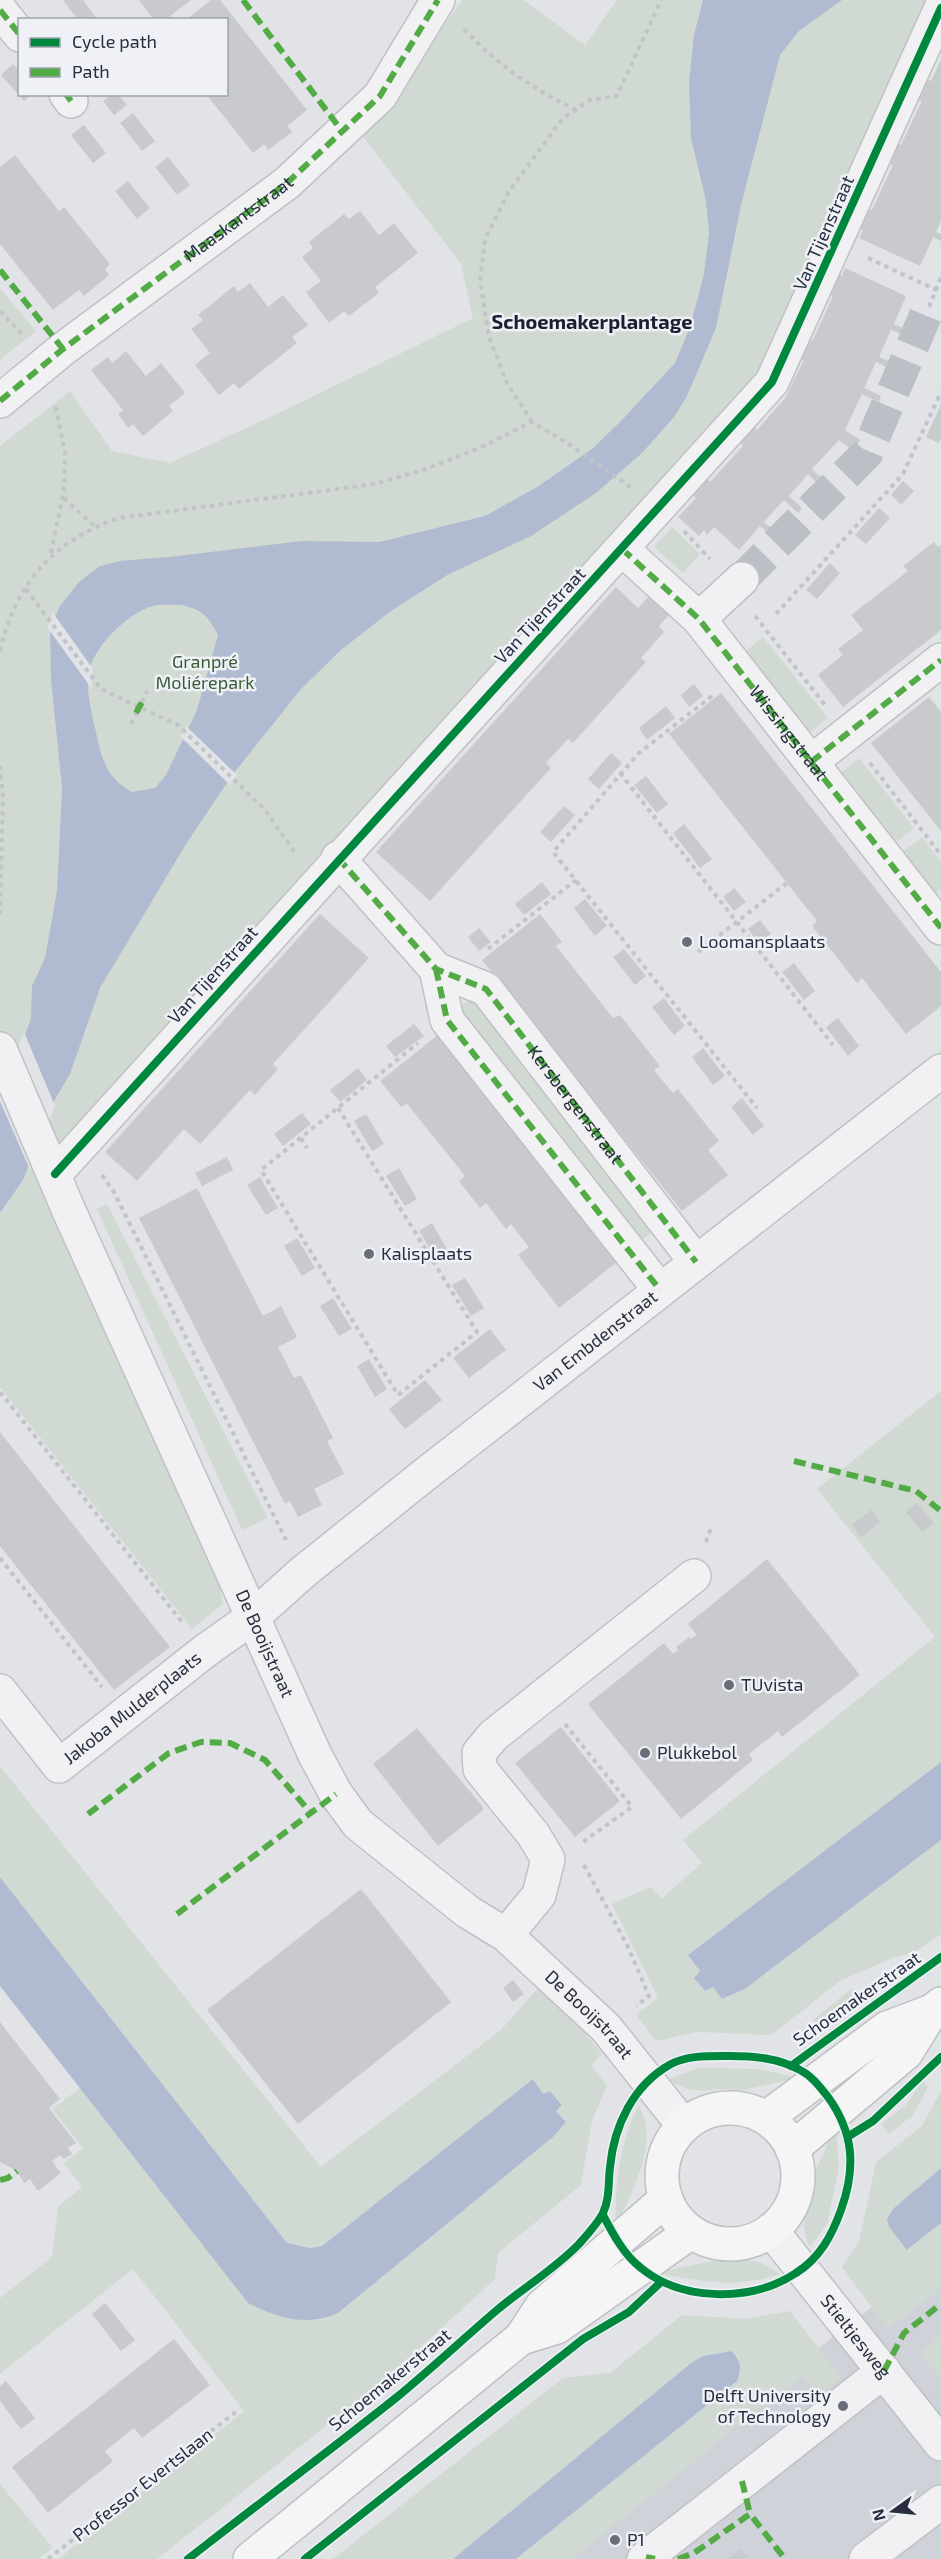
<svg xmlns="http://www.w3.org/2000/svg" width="941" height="2559" font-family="'Exo 2',sans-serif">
<rect width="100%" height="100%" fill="#e2e3e7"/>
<!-- built -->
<polygon fill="#d0d2da" points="941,2253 941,2559 548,2559"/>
<!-- green -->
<g fill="#d1dad2">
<polygon points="462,0 524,0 585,45 617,0 932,0 760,378 640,503 594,560 70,1140 67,1135 38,1181 220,1588 223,1604 192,1629 0,1387 0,446 70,391 112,451 170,463 283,411 473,318 461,264 362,135 377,119"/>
<polygon points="0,288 36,331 0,360"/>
<polygon points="672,527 700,554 683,573 654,547"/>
<polygon points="763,637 828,718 807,735 743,653"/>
<polygon points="859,758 914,828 893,845 838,775"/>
<polygon points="922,837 941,862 941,889 934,895 901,853"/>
<polygon points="474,996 656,1229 638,1243 455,1011"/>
<polygon points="107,1204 268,1518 242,1530 97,1209"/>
<polygon points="941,1391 941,1762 688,1955 700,1971 694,1977 705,1991 713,1987 723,1999 745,1989 941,1840 941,1934 915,1952 895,1957 840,1981 771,2035 697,2032 656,2041 636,2015 658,1998 612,1904 650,1887 662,1898 702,1863 683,1840 935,1637 817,1489"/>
<path d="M0,1766L321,2167L501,2030L538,1988L575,2022L602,2054L591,2066L607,2085L592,2121L581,2185L498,2253L495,2279L386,2379L157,2559H58L244,2411L133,2269L0,2374V2298L52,2257L58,2207L82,2187L64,2163L83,2148L52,2109L80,2088L248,2303C286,2322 297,2322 338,2313L553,2137L566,2122L556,2111L562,2104L550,2091L543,2095L533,2079L322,2246L310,2248L287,2243L0,1877Z"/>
<polygon points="851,1989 856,1989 866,2001 822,2031 813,2020"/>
<path d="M699,2068L760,2069L797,2078L739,2091C712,2084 696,2100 669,2079Z"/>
<polygon points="923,2081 928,2087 913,2115 889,2134 881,2124 905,2106"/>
<polygon points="941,2091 941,2168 893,2209 889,2227 908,2250 941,2223 941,2288 888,2329 842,2267 859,2242 876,2162 922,2126"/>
<path d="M639,2106C660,2143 632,2191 617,2225C612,2194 622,2132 639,2106Z"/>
<path d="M836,2126L839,2168L827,2224L810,2247C792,2212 821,2159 836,2126Z"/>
<path d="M741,2259L760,2262L780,2274C734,2289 702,2281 655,2273L712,2261Z"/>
<path d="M790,2311L841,2377L819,2396L802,2376L571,2559H516L737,2381C742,2368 741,2362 733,2351L703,2356L691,2363L453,2559H333L563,2378L610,2373L682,2315L744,2319Z"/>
<polygon points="941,2335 941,2379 920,2353"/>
<polygon points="0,2484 53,2548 38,2559 0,2559"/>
</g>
<!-- water -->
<g fill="#b0bbd2" fill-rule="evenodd">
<path d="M703,0H842L799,31L780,55L741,205L716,328L687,396L674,417L642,453L596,493L531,536L449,574L391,611L341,650L301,689L233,774L186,844L100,988L70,1074L54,1101L23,1180L0,1213V1098L31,1019L32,986L45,958L57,891L62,788L51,679L50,628L60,606L79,582L100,566L119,561L169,557L302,541L379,542L485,516L537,487L592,449L620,422L675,363L690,327L704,274L709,233L706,201L691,138L689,81L694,35ZM181,605C202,609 208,616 218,635L197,710L166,775L155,788L132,792C107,779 101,758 96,732C92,714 87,696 88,677C89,651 128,612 153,606C161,604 172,605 181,605Z"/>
<polygon points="941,1762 941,1840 745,1989 722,1999 713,1987 705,1991 694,1978 700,1971 688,1955"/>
<path d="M0,1877L287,2243L310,2248L322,2246L533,2079L543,2094L550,2091L562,2105L556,2111L566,2122L553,2137L338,2313C306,2327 277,2318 248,2303L0,1986Z"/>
<polygon points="941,2168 941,2223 907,2250 889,2227 887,2219 893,2209"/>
<path d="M732,2351C741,2362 742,2368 737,2381L516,2559H453L691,2363L703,2356Z"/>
</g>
<!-- pier -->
<g fill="#e2e3e7">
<polygon points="53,613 93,669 91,676 92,689 47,627"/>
<polygon points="186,726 237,775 230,785 181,737"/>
<polygon points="24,1032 55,1106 30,1170 0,1101 0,1090"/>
</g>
<!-- building -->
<g fill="#c8cace">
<polygon points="63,0 83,0 97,19 78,20"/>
<polygon points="139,0 191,0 165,20 154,20"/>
<polygon points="211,0 220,0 307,110 287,126 292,132 268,150 264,144 253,153 206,94 226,94 226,20 186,20"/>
<polygon points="941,60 941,221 936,232 941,234 941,241 933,237 920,266 859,238 863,230 860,228 869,209 872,210 893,165 889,164 898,144 901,145 922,101 918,100 928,80 931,81"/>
<polygon points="13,64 20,71 20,94 32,94 24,101 1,75"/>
<polygon points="112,94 118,94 127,105 114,115 103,101"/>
<polygon points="133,113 155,141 142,151 120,123"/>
<polygon points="84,125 106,153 93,163 71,135"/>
<polygon points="15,155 59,211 64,207 110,264 105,269 109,275 84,296 79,290 53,310 0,244 0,167"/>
<polygon points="168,157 190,185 177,195 155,167"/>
<polygon points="128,181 150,208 137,219 115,191"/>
<polygon points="360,211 379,235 394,223 418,253 375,287 379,293 349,316 344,311 329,323 306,292 321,281 302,257 313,248 309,242 344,214 349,219"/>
<polygon points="845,268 906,296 894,324 911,332 908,337 891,330 879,357 896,364 893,370 876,362 864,388 881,396 879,402 862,394 845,430 860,440 854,451 839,440 812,469 826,482 821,487 808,474 789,496 802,508 798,513 784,500 764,522 779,534 774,539 760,526 739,550 714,527 707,535 704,530 699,536 678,517 696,498 693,495 708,479 710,482 743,446 740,443 755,427 757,430 785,398 804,360 800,358 809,339 813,340 833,296 829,294 838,274 842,276"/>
<polygon points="250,283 268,307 283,295 308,325 292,337 297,343 239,389 234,383 219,395 195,365 210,353 191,329 203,320 198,315 234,286 238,292"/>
<polygon points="126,351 146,376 161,363 185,393 169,406 173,411 143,436 133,424 128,428 118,414 123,410 91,370 108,357 112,363"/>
<polygon points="941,405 941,439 939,443 926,437"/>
<polygon points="903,481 914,491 901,505 891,495"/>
<polygon points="879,508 890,518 866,544 855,535"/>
<polygon points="934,542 938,547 941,545 941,630 843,707 818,675 843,655 838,649 863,630 851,615 908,571 903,566"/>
<polygon points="830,563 840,573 817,599 806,590"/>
<polygon points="616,587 638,608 650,595 671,613 659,626 664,632 641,658 646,662 573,743 568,739 546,763 551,768 430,901 376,852"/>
<polygon points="694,684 703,696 689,707 681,695"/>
<polygon points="721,693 941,972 941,1006 906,1034 862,978 857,983 812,926 817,921 669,734"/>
<polygon points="929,697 941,712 941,831 871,743"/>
<polygon points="666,706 675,718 647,740 639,728"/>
<polygon points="611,753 622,763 599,789 588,779"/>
<polygon points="646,776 668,804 657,813 634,785"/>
<polygon points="564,806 575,815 551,842 540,832"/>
<polygon points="684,824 712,859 700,868 673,833"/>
<polygon points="542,882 551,894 524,915 515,904"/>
<polygon points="734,888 746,902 734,911 723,897"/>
<polygon points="585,899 607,926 595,936 574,908"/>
<polygon points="320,914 369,958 273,1064 278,1069 255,1095 250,1090 200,1144 184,1129 137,1181 105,1152"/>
<polygon points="540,914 562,942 556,946 613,1018 620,1015 660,1066 654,1070 673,1093 678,1089 719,1141 708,1150 728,1175 682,1211 482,960"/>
<polygon points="760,920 771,934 759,943 748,929"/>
<polygon points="479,928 491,942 479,951 468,937"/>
<polygon points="624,949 646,976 635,985 613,957"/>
<polygon points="794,963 815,991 804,1000 782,972"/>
<polygon points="664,998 685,1026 674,1035 652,1007"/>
<polygon points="838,1018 859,1046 848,1056 826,1027"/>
<polygon points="414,1024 424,1036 395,1057 386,1046"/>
<polygon points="438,1035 617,1262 559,1308 518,1255 529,1247 511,1224 506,1229 486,1203 480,1208 459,1181 465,1176 446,1152 407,1104 401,1107 380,1081"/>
<polygon points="703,1048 725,1076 713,1085 692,1057"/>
<polygon points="358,1068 367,1080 340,1102 330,1090"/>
<polygon points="742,1098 764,1126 753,1135 731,1107"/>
<polygon points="302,1113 311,1124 283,1146 274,1134"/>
<polygon points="366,1114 384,1144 372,1151 354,1121"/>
<polygon points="227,1157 233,1170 202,1186 195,1173"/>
<polygon points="399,1168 417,1199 405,1206 386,1176"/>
<polygon points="260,1177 278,1208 266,1215 247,1185"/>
<polygon points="197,1188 263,1316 281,1306 297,1337 278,1347 294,1378 301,1375 333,1438 327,1441 344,1474 314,1489 322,1505 298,1517 290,1501 285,1504 139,1218"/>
<polygon points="432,1223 450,1254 438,1261 419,1231"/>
<polygon points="297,1238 315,1268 302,1276 284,1246"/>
<polygon points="465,1278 484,1308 471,1316 452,1285"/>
<polygon points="333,1298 352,1329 339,1336 320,1306"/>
<polygon points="490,1329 506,1350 469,1378 453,1358"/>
<polygon points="369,1359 387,1389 375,1397 357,1366"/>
<polygon points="425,1380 442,1400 405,1429 389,1409"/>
<polygon points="0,1432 170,1647 114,1690 0,1546"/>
<polygon points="917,1503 934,1523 922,1532 906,1512"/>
<polygon points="871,1510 880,1522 861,1537 852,1525"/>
<polygon points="767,1559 860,1675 782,1737 778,1731 749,1754 753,1760 681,1819 588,1704 664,1643 673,1654 678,1650 676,1647 689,1637 691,1639 697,1635 688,1624"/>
<polygon points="561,1727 620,1801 575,1837 515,1763"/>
<polygon points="417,1728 483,1807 483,1810 438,1846 373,1764"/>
<polygon points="361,1889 451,2002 298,2124 207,2010"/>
<polygon points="513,1980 524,1994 513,2002 503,1988"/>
<polygon points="0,2022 60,2099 49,2108 76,2143 68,2148 72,2154 64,2159 60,2155 52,2161 61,2173 38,2191 30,2179 24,2183 17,2171 0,2162"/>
<polygon points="105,2303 135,2340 121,2351 92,2314"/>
<polygon points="174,2339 210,2385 142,2438 134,2428 105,2451 113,2461 48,2513 12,2467"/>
<polygon points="6,2381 35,2418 21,2429 0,2401 0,2386"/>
<polygon points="741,2548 749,2559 727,2559"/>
</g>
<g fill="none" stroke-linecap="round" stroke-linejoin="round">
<!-- minor-tunnel -->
<polyline stroke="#bdbfc6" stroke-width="33" stroke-dasharray="33 16" stroke-linecap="butt" points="742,579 867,453 929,307"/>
<!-- minor casing -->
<g stroke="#c0c1c5" stroke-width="36">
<g id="minor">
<polyline points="0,10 20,35"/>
<polyline points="66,94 71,101"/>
<path id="s1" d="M0,401L63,349L287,183L380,96L438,0"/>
<path id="s2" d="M622,549L699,619L941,928"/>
<polyline points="699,619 742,579"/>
<polyline points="811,762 941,660"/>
<polyline points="338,858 436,969 486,989 696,1262"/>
<polyline points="436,969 447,1020 660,1290"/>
<path id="s3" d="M0,1049L69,1211L315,1755L336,1794L358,1824L468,1912L506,1935L606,2028L684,2126"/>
<polyline points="55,1174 772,382 941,8"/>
<path id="s4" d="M0,1691L59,1766L205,1651L253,1617L302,1573L423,1476L941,1071"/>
<polyline points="506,1935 539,1895 548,1859 533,1834 480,1769 479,1753 493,1736 694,1576"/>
<path id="s5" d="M771,2230L941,2444"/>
<polyline points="644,2559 884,2371"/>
<polyline points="866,2559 941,2502"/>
</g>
</g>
<!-- major casing -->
<g stroke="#bec0c5" stroke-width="36">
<g id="major">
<circle cx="730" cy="2176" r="68"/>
<polyline points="766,2118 887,2028 932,2011"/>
<polyline points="792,2149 906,2053 932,2011 941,2004"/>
<polyline points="521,2338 557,2327 691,2232"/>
<polyline points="250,2559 521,2338 542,2306 666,2199"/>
</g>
</g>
<!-- path -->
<g stroke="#c3c4ca" stroke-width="4" stroke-dasharray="4.5 4.5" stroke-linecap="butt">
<path d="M464,29C500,67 530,87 576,110"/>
<polyline points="868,258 941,292"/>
<polyline points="929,307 941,277"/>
<polyline points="0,311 23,335"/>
<polyline points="532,422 507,383 489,337 480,281 485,239 508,193 562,119 590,100 617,96 661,0"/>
<polyline points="64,498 94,526"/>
<polyline points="684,531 710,559"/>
<polyline points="51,553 64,490 65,452 55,405"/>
<polyline points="26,589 101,689 178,725 265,810 296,854"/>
<polyline points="776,614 903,474 941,392"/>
<polyline points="755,616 825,705"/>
<path d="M0,651C15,584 54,540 119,518L375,484L426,469L484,446L532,422L572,446L630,487"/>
<polyline points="712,696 639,753 553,852 757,1108"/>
<polyline points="142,702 147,691"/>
<polyline points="131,724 136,713"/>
<polyline points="870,763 941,855"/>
<polyline points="0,766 3,794 0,915"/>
<polyline points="620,773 833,1045"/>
<polyline points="488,949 576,880"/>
<polyline points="698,952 787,883"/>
<polyline points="338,1108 477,1332 398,1395 261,1170 418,1043"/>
<polyline points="301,1138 307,1148"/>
<polyline points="102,1175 114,1192 286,1540"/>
<polyline points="0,1392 182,1622"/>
<polyline points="706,1542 712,1525"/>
<polyline points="0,1558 102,1687"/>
<polyline points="565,1724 632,1807 580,1844"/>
<polyline points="584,1865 628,1947 649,1996 636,2006"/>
<polyline points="48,2559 237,2411"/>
</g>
<!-- minor -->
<use href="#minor" stroke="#f1f1f3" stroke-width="33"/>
<!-- major -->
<use href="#major" stroke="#f5f5f6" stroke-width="33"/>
<!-- quiet -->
<g stroke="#53ab46" stroke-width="6" stroke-dasharray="12 6" stroke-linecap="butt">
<polyline points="243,0 342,131"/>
<polyline points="0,10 20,35"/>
<polyline points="66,94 71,101"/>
<polyline points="0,270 63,349"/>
<polyline points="0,401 63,349 287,183 380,96 438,0"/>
<polyline points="622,549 699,619 941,928"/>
<polyline points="136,713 142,702"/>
<polyline points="811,762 941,660"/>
<path id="s6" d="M338,858L436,969L486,989L696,1262"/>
<polyline points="436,969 447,1020 660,1290"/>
<polyline points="794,1461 916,1491 941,1511"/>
<polyline points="88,1814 169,1753 201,1742 230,1743 265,1760 311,1813"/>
<polyline points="177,1914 336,1794"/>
<polyline points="0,2180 8,2178 17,2171"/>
<polyline points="884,2371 904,2333 941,2304"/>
<polyline points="742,2481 750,2514"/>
<polyline points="646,2557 655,2559"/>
<polyline points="678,2559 694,2553 750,2514 785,2559"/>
</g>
<!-- cycleway casing -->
<g stroke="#eff1f6" stroke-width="11">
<g id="cycleway">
<polyline points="55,1174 772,382 941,8"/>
<polyline points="791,2066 941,1957"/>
<polyline points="849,2136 873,2121 941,2057"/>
<path d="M188,2559C257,2505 328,2452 397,2397C431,2369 463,2339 497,2310C523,2288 555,2269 579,2244C587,2235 598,2223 603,2213C610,2198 608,2183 610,2167C614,2126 633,2085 671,2064C689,2055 710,2056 730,2056C754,2056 778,2058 800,2070C812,2076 820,2087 828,2097C854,2133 856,2168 841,2210C832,2235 820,2258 796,2273C752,2302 683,2302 641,2268C624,2255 613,2234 603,2215"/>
<polyline points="305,2559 583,2339 629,2312 661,2282"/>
</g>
</g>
<!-- cycleway -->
<use href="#cycleway" stroke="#00873e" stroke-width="8"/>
</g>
<!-- markers -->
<g fill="#696d7a" stroke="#eff1f6" stroke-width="2">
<circle cx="687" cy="942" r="6"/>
<circle cx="369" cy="1254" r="6"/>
<circle cx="729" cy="1685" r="6"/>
<circle cx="645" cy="1753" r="6"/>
<circle cx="843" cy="2406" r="6"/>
<circle cx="615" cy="2540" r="6"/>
</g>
<g text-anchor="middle" stroke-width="5" stroke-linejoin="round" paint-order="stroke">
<!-- street labels -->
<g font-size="18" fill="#282e40" stroke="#eff1f6">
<text dy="6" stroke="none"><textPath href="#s1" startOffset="300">Maaskantstraat</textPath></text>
<text transform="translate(824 233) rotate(-66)" y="6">Van Tijenstraat</text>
<text transform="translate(540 616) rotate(-47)" y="6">Van Tijenstraat</text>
<text dy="6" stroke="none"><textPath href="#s2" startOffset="249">Wissingstraat</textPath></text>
<text transform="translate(213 975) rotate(-48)" y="6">Van Tijenstraat</text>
<text dy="6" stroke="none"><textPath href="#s6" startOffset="348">Kersbergenstraat</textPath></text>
<text dy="6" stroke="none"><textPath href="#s4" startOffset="780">Van Embdenstraat</textPath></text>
<text dy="6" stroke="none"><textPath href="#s3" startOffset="651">De Booijstraat</textPath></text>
<text dy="6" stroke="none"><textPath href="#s4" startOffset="189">Jakoba Mulderplaats</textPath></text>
<text transform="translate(857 1999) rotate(-35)" y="6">Schoemakerstraat</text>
<text dy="6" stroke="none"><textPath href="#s3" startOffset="1155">De Booijstraat</textPath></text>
<text dy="6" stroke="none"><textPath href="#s5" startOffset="136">Stieltjesweg</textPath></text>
<text transform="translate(390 2380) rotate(-39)" y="6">Schoemakerstraat</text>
<text transform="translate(143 2485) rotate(-38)" y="6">Professor Evertslaan</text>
</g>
<!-- park labels -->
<g font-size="18" fill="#375c36" stroke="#eff1f6">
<text x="205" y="668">Granpré<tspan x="205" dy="21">Moliérepark</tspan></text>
</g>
<!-- poi labels -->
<g font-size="18" fill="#282e40" stroke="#eff1f6" text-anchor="start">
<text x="699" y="948">Loomansplaats</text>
<text x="381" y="1260">Kalisplaats</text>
<text x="741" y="1691">TUvista</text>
<text x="657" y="1759">Plukkebol</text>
<text x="831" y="2402" text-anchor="end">Delft University<tspan x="831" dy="21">of Technology</tspan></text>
<text x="627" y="2546">P1</text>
</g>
<!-- neighbourhood labels -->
<g font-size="20" font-weight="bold" fill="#1b1f31" stroke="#eff1f6">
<text x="592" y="329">Schoemakerplantage</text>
</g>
</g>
<!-- legend -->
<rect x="18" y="18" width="210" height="78" fill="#eff1f6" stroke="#9fa3ad" stroke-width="1.5"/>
<rect x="30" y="38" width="30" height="9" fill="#00873e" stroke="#9fa3ad" stroke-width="1.5"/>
<text x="72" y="48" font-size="18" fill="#282e40">Cycle path</text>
<rect x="30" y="68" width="30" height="9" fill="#53ab46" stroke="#9fa3ad" stroke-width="1.5"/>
<text x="72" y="78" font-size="18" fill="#282e40">Path</text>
<!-- north arrow -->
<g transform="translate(893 2511) rotate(255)" stroke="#eff1f6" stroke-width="4.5" paint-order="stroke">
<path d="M0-4.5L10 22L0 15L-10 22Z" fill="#282e40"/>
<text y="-9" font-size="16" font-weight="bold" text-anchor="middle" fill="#282e40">N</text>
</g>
</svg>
